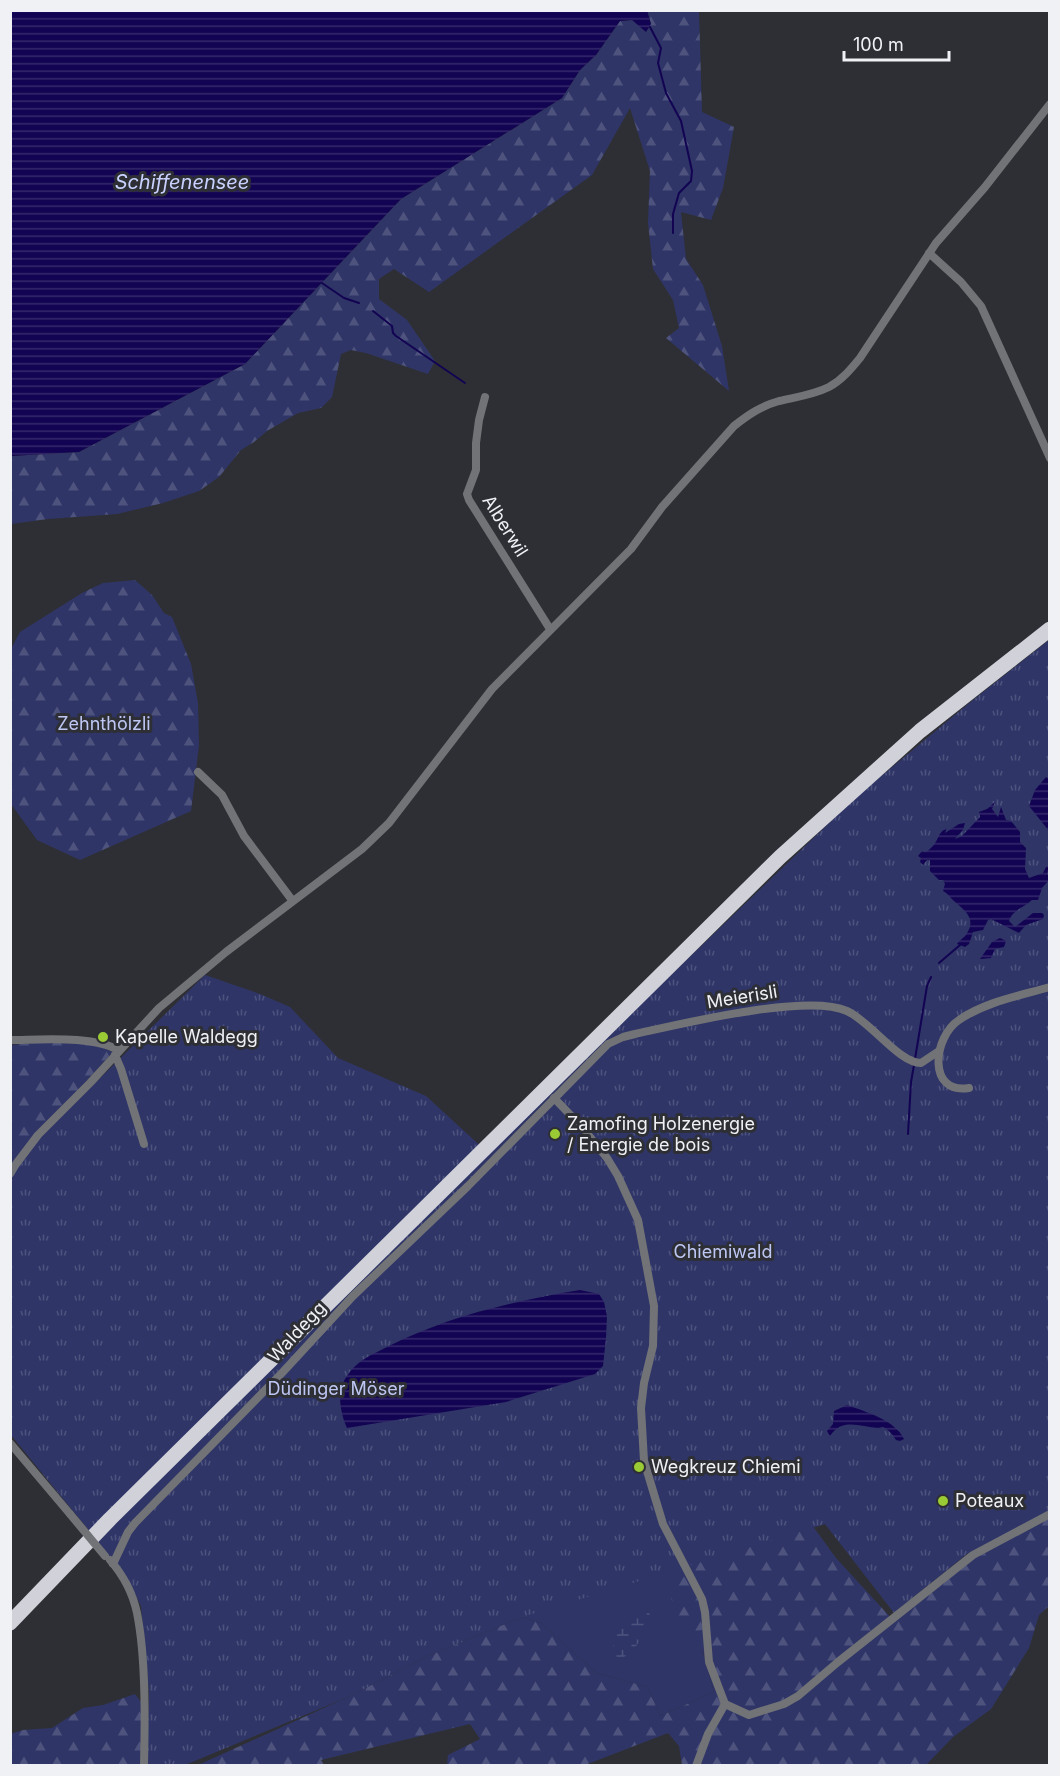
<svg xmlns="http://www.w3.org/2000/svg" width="1060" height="1776" font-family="Inter,sans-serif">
<defs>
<pattern id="forest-firs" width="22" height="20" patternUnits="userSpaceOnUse" patternTransform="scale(1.5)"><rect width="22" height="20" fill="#2f3567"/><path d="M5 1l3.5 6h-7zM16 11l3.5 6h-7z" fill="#4d537d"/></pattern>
<pattern id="wetland-marsh" width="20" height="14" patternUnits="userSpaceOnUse" patternTransform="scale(1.5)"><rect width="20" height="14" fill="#2f3567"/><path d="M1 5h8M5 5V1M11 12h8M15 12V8" fill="none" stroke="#4d537d"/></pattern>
<pattern id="park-tufts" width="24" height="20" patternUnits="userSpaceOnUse" patternTransform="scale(1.5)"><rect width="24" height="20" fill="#2f3567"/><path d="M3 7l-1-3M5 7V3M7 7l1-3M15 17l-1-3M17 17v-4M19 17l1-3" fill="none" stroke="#4d537d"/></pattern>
<pattern id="water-rules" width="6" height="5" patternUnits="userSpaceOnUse" patternTransform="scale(1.5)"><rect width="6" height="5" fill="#120452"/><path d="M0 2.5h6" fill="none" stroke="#35296c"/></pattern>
</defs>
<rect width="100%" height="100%" fill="#2e2f35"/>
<!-- green -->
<polygon fill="#2f3567" points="633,1460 709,1627 711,1648 702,1650 714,1692 660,1716 648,1687 596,1673 541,1623 522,1617"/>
<!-- forest -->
<g fill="url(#forest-firs)">
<polygon points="647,11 699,11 702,112 734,127 723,188 711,220 681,212 686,259 703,285 722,346 729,391 666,338 679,328 673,300 653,269 648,223 650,171 630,108 592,175 429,292 394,269 379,279 379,299 407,320 435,361 428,374 366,353 351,350 341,354 332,397 321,408 298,413 267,431 254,442 241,450 219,477 199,491 163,503 117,514 48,519 11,524 11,456 79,452 245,364 401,199 562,98 580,70 596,55 620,21 632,20 651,24"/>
<polygon points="135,580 152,595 164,613 172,617 191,664 198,703 199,745 191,811 80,860 37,840 11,804 10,651 20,632 82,593 103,583"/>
<polygon points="57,1041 91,1043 113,1052 67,1102 11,1264 11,1045"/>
<polygon points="1049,1518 1049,1606 1039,1615 1029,1648 991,1709 953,1737 926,1765 682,1765 679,1746 668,1733 585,1765 447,1765 448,1755 480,1739 470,1724 321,1760 324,1765 196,1766 348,1697 428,1656 522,1617 541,1623 596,1673 648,1687 660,1716 714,1692 702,1649 710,1648 709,1628 683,1635 676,1633 666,1556 812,1525 836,1558 893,1620 973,1557"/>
<polygon points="135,1694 141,1702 142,1765 11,1765 10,1734 23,1730 52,1728 83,1708 103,1705"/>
</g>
<!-- wetland -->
<path fill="url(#wetland-marsh)" d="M643,1609L649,1611C654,1630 636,1647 623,1658H612C611,1635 625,1622 643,1609Z"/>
<!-- park -->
<polygon fill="url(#park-tufts)" points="1049,640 1049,1512 967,1554 894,1613 825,1524 522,1617 428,1656 348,1697 185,1765 147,1765 149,1692 141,1606 126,1576 11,1435 10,1186 30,1147 205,975 260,994 290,1007 338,1058 426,1096 487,1152 855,798 968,704"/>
<!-- water -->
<g fill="url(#water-rules)">
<polygon points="11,10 647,10 651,24 646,32 632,20 620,21 596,55 580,70 562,98 401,199 245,364 79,452 11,456"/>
<polygon points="1046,777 1049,779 1049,831 1029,806 1035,790"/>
<path d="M995,802L992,809L998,817L1001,807L1006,820L1011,821L1020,832V842L1026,848L1025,869L1029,878L1043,873L1046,867L1049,866L1047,874L1049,876V880L1042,888L1038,900H1032C1025,907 1012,910 1009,921L1015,927L1033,913H1042L1044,915L1043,919L1026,925L1019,933L991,919L988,920L983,930L973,932L969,944L965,947L957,944C960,939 965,938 967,933C977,918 963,909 954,901C950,898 949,894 943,891L945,884L943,880H939L930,871V860H927L923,865L920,862L921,858L918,856L922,851L926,852C941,842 935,834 947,828L945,833L959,824L965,823L963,830L955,839L962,836L980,817L979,812L987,809Z"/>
<polygon points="1000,938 1006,941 1004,947 995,949 991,958 980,959 992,942"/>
<path d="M580,1290L599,1294L604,1302L607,1316L606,1338L603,1366L595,1374L506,1402L347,1428C340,1412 336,1391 347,1376C356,1361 373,1354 387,1347C448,1316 514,1301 580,1290Z"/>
<path d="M847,1405C866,1412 895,1420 904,1439L900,1441L896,1440C894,1436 888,1429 883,1427C881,1427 880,1428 878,1428C861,1427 842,1417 830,1436L827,1431L833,1424L834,1411Z"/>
</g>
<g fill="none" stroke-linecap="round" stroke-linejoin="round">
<!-- stream -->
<g stroke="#120452" stroke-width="2">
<polyline points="650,27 661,48 658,63 666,93 681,121 692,171 691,181 679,193 673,214 673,233"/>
<polyline points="322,283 344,298 359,303"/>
<polyline points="373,311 392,326 393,333 396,336 465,383"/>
<polyline points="939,963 960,945"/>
<polyline points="915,1059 927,986 931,977"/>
<polyline points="908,1134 911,1082 914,1065"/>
</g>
<!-- minor -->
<g stroke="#727376" stroke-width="8">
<polyline points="929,253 961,282 981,306 1050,458"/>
<polyline points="485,397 479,420 476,443 476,470 467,494 469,500 550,629"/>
<polyline points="198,772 222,795 244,836 292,900"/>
<path d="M10,1040C39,1040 95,1035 119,1051"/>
<polyline points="115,1055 121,1069 144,1144"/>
<path d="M969,1088C927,1095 933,1037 959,1020C985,1002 1019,996 1050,987"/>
<polyline points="554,1098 581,1126 607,1158 618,1176 638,1220 654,1306 653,1346 644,1383 641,1408 644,1461 663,1524 702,1599 705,1612 709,1662 725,1704 749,1715 784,1704 798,1696 838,1662 973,1555 1050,1514"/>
<path d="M10,1174L16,1164L38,1135L90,1083L159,1008L226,952L362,849L389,823L492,689L631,549L662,507L734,426C748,415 761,406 779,401C796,397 813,395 829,387C842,380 851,369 860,358L936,243L985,187L1050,104"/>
<polyline points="10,1443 70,1514"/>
<path d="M110,1560C123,1575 133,1594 137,1613C146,1658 145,1720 144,1766"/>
<path d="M113,1564L128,1532L135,1523L281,1374L353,1296L468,1186L608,1044L623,1037L635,1034C681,1024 807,993 847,1011C871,1022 899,1063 921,1063L939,1051"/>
<polyline points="696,1766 708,1734 725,1704"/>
</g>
<!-- motorway -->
<polyline stroke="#d0d1d9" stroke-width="15" points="10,1623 110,1519 780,857 920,731 1050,629"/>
<!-- minor-bridge -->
<polyline stroke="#727376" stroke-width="8" points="70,1514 105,1556"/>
</g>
<!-- markers -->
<g fill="#9acb34" stroke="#2e2f35" stroke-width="2">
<circle cx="103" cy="1037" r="6"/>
<circle cx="555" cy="1134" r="6"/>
<circle cx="639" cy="1467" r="6"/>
<circle cx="943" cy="1501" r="6"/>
</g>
<g text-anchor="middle" stroke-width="6" stroke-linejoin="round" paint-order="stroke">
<!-- street labels -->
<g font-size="18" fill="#f0f1f5" stroke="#2e2f35">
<text transform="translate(505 526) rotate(58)" y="6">Alberwil</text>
<text transform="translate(742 997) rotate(-9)" y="6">Meierisli</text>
<text transform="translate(297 1332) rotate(-47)" y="6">Waldegg</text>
</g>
<!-- park labels -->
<g font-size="18" fill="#bec7f3" stroke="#2e2f35">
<text x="104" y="730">Zehnthölzli</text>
<text x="723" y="1258">Chiemiwald</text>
<text x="336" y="1395">Düdinger Möser</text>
</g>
<!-- poi labels -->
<g font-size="18" fill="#f0f1f5" stroke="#2e2f35" text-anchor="start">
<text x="115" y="1043">Kapelle Waldegg</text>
<text x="567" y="1130">Zamofing Holzenergie<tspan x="567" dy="21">/ Energie de bois</tspan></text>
<text x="651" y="1473">Wegkreuz Chiemi</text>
<text x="955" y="1507">Poteaux</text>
</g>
<!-- water labels -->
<g font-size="20" font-style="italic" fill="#c9d2ff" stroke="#2e2f35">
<text x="182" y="189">Schiffenensee</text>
</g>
</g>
<!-- border -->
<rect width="1060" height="1776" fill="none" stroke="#f0f1f5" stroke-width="24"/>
<!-- scale -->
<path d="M844 51v9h105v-9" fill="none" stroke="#f0f1f5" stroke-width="3"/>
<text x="853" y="51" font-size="18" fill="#f0f1f5" stroke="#2e2f35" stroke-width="4.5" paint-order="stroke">100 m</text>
</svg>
